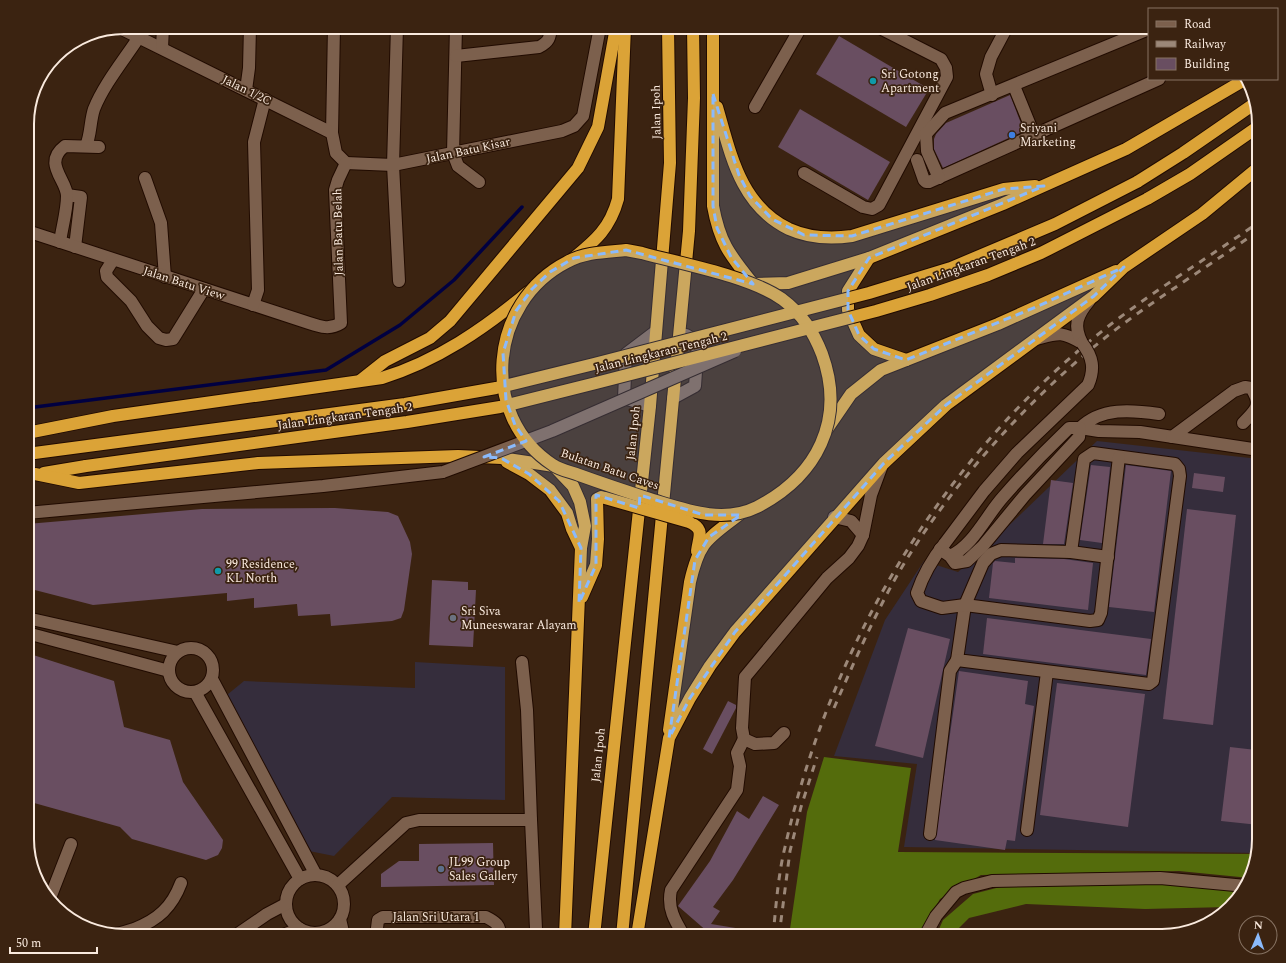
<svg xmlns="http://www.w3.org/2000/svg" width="1286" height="963" font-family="Spectral,serif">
<rect width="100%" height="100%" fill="#3b2311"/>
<!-- industrial -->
<g fill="#352d3c">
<polygon points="1097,441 1259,459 1259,840 1257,853 904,847 917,764 834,756 885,620 924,561 958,572 999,535"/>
<polygon points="415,662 505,667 505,800 392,797 334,856 299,849 222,699 244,681 415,688"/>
</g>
<!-- forest -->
<g fill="#546c0c">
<polygon points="824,757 911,768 898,852 1257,854 1254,871 1250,878 1179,871 981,875 940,899 920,936 789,936 807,812"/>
<polygon points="1179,883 1243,891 1239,898 1228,907 1145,909 1026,904 969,918 951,936 936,936 943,920 973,894 1004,886"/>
</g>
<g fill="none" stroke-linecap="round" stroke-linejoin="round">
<!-- stream -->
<polyline stroke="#000041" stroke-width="3.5" points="27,408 326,370 400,325 454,280 522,207"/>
</g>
<!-- building -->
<g fill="#694e61">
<polygon points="839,36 929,89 906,127 816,74"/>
<polygon points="1010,95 1024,131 943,168 934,149 934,139 936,134 946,123"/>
<polygon points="800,109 890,162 868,200 778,147"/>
<polygon points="1091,465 1110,467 1102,543 1080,540"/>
<polygon points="1126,465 1171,471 1154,612 1109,607"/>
<polygon points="1194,473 1225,477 1223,492 1192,488"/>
<polygon points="1051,480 1073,483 1064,544 1043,544"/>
<polygon points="335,508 388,512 398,516 410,542 412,554 404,610 401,618 392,621 331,626 330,614 298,616 297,604 254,608 254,598 227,601 227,593 93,605 27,588 27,524 202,509"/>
<polygon points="1187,509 1236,515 1213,725 1163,719"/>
<polygon points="1015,558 1064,559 1093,563 1088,610 989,598 993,563 995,561 1015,563"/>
<polygon points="432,580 468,582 468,590 476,590 473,647 429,645"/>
<polygon points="987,618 1151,639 1146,675 983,654"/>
<polygon points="908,628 950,639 923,758 875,746"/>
<polygon points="27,653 114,681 124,727 170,740 183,782 223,840 222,848 218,855 206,860 132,839 120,827 27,801"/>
<polygon points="959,671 1028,681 1025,704 1034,706 1015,841 1007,840 1005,850 935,840"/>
<polygon points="1057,683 1145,694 1128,827 1040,815"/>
<polygon points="728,701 736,705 736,708 712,754 703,749"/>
<polygon points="1230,747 1256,750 1254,768 1259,769 1259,825 1221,821"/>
<polygon points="763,796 779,805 733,880 713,907 720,911 711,924 754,931 754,936 709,936 709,933 678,906 710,861 737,811 749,819"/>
<polygon points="493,843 494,885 381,887 381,874 399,861 419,861 419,844"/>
</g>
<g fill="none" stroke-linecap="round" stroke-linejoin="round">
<!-- minor casing -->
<g stroke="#210b00" stroke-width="14">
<g id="minor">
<polyline points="334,27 332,133 336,153 346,163"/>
<polyline points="397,27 393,165 399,281"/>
<polyline points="456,27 453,153 458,166 479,182"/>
<polyline points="120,28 332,133"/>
<polyline points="162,48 163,27"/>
<path d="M456,56L539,47C549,42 550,38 551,27"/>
<polyline points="1014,86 1034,135"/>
<polyline points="246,90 249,68 250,27"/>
<polyline points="992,95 986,74 991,57 1007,27"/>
<polyline points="755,107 801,27"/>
<path d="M86,146C91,134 90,121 94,109C104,84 124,60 139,37"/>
<polyline points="917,160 924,180 926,182 929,182 1159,79"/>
<polyline points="346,163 393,165 562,131 574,126 583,116 600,27"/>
<polyline points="804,173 863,207 872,209 879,205 947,77 946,68 941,59 878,27"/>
<polyline points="145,178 161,223 165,277"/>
<polyline points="939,178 927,151 926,134 945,113 1149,29"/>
<polyline points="67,195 81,197 75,247"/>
<path d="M27,231L309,323C321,327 330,330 341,323L335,190L338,180L346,163"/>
<path d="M60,242C62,227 67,211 67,196C67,180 42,163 65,146L99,147"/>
<polyline points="113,260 106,271 107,277 131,301 147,326 159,338 166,340 173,339 204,289"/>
<polyline points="253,305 258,290 254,142 265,99"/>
<path d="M1036,339C1059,333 1061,331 1082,343"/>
<path d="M1082,343C1073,326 1077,315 1089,301"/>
<polyline points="673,398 695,386 698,342 686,335"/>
<polyline points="650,406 624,398 626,354 655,332"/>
<path d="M1159,414C1132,410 1101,407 1080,428L1099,431L1140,432L1259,450"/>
<path d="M1172,437L1234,391L1245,387L1251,388C1263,406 1255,410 1243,423"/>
<polygon points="1093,453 1175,464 1179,469 1180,476 1153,681 1149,684 957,660 965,605 983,563 991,554 1001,550 1071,552 1084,459"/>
<polyline points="27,513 323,486 443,472"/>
<polyline points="834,517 851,521 863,535"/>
<path d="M945,543C933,558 923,575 917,593L921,601L942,608L965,605L1090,621L1098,620L1101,613L1119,457"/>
<path d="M940,549L950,556L955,563L967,561L982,547L1025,495L1079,437L1080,428H1069C1046,450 1024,473 1003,497C986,516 973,546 950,556"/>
<polyline points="1071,552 1108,557"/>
<polyline points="27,618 178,652"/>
<polyline points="27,633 169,671"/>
<circle cx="191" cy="670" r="22"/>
<polyline points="522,662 527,710 531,820"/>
<polyline points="212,679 316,875"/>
<polyline points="195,692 300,879"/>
<polyline points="784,733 774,743 755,744 744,739 742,728 745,677 827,578 849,558 858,546 863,535 871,495 881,468"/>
<polyline points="1027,830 1047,672"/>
<polyline points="930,834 950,671 957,660"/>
<circle cx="315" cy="904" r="29"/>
<polyline points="338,885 406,823 419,820 531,820 536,929"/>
<polyline points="50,898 71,844"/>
<polyline points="340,919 344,936"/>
<path d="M113,934C121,934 127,931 134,929C158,920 172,907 181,883"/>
<polyline points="235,936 267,914 286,904"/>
<polyline points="280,936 300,929"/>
<path d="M376,936L378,920L383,917H486C496,922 500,925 500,936"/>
<path d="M684,936C675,921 667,908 671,890L737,790L740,766L737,753L744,739"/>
<polyline points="925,936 936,916 956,892 964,888 992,881 1160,878 1246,886"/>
</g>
</g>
<!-- highway casing -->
<g stroke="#210b00" stroke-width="14">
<g id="highway">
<path d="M713,27V206C720,244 730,255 753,284L788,283L869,258L1003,204L1126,149L1246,79"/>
<path d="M717,107C731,155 740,205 789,229C809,238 831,239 852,236L1004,189L1035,186"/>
<polyline points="1137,182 1183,153 1254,104"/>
<polyline points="1147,199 1190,174 1259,126"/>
<path d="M574,258C596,240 610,228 618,199L625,27"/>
<polyline points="869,258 848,291 848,310 859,335 874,349 906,360"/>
<polyline points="361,380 385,361 430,338 450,321 578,168 598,127 616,27"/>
<polyline points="827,429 851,394 881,370 998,324 1116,271"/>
<path d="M27,433L113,416L382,378C437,361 484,329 528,292"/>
<polyline points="507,462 529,474 550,490 567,513 572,529 581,548"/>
<polyline points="44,473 86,466"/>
<polyline points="35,474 79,483 258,463 458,456 501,458 554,466 573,486 580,502 585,526 581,548 565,936"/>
<path d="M689,522C705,529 699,536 697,551"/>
<polyline points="582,597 596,565 598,539 597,499 601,497 605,498"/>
<path d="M669,730L690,582C700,539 708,539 741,513"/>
<polyline points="594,936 650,406 670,163 668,27"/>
<polyline points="622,936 689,231 694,98 693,27"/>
<polyline points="637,936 669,738 690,698 710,666 735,632 884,463 946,405 1094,296 1124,267 1202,214 1259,167"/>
</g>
</g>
<!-- minor -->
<use href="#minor" stroke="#7c604d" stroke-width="12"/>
<!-- highway -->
<use href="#highway" stroke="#dba337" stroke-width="12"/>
<!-- rail -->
<g stroke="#9c8879" stroke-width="3" stroke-dasharray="7 7" stroke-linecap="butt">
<path d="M834,708C851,669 868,630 888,592C936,501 1021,406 1101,341C1151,301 1207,268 1259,230"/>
<path d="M773,936C776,906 778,876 785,847C830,648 937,465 1096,336C1148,294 1205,260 1259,222"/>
<polyline points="779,936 790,851 801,807 817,757"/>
</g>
<!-- minor-bridge casing -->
<g stroke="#210b00" stroke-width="14" stroke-linecap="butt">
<g id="minor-bridge">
<polyline points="443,472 552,431 735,351"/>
<path d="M945,543L984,491L1017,453L1088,385C1095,369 1093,357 1082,343"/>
</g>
</g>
<!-- highway-bridge casing -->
<g stroke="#210b00" stroke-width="14" stroke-linecap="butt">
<g id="highway-bridge">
<path d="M626,250L642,253C682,264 749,276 782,299C802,314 813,331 822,354C846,420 817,476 757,507C723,524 686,510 653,500C628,492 604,484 579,475C571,472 560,470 553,465C478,416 489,302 567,262C585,252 606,252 626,250Z"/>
<polyline points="27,454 405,404 496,388 594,364 869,293 951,268 1055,224 1137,182"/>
<polyline points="86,466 407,422 500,407 596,383 876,311 930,295 988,275 1041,253 1147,199"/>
<polyline points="605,498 689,522"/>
</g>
</g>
<!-- minor-bridge -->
<use href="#minor-bridge" stroke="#7c604d" stroke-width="12"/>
<!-- highway-bridge -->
<use href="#highway-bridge" stroke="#dba337" stroke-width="12"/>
</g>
<!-- marked area -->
<path fill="#8abafc" fill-opacity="0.2" stroke="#8abafc" stroke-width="3" stroke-dasharray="8 5" stroke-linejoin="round" d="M713,94L739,175L750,196L772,219L804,235L852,236L1004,189L1044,186L869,258L848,291V310L859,335L874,349L906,360L1036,307L1124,267L1094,296L946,405L884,463L735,632L690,698L669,738L695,560L709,537L741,515H704L640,495L639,508L596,495V565L579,603L581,548L559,501L529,474L501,458L484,457L526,441L515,425L506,400L503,353L516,311L532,289L550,272L574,258L626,250L753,284L731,257L717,228L713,206Z"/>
<!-- markers -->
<g fill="#0f9aa8" stroke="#3b2311" stroke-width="1.5">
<circle cx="873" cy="81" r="4"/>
<circle cx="218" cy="571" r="4"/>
</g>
<circle fill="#3f7fe0" stroke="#3b2311" stroke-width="1.5" cx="1012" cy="135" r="4"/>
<circle fill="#6b7280" stroke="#3b2311" stroke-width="1.5" cx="453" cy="618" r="4"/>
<circle fill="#5c6f8a" stroke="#3b2311" stroke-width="1.5" cx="441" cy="869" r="4"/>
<g text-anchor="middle" stroke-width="3.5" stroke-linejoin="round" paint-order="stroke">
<!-- poi labels -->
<g font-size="12" fill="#faeade" stroke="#3b2311" text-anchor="start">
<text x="881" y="78">Sri Gotong<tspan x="881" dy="14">Apartment</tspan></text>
<text x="1020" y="132">Sriyani<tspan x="1020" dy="14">Marketing</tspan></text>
<text x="226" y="568">99 Residence,<tspan x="226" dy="14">KL North</tspan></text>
<text x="461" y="615">Sri Siva<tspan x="461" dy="14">Muneeswarar Alayam</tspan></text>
<text x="449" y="866">JL99 Group<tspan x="449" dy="14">Sales Gallery</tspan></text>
</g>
<!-- street labels -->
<g font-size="12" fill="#faeade" stroke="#3b2311">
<text transform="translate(247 90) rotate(26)" y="4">Jalan 1/2C</text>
<text transform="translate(656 112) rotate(-91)" y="4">Jalan Ipoh</text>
<text transform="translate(468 150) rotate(-12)" y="4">Jalan Batu Kisar</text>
<text transform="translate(338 232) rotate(-91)" y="4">Jalan Batu Belah</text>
<text transform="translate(971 264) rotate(-20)" y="4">Jalan Lingkaran Tengah 2</text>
<text transform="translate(184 283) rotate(18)" y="4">Jalan Batu View</text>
<text transform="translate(661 352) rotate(-14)" y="4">Jalan Lingkaran Tengah 2</text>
<text transform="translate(345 416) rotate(-8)" y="4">Jalan Lingkaran Tengah 2</text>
<text transform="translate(633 433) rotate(-84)" y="4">Jalan Ipoh</text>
<text transform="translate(610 469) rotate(19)" y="4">Bulatan Batu Caves</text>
<text transform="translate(598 755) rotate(-84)" y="4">Jalan Ipoh</text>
<text x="436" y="921">Jalan Sri Utara 1</text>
</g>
</g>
<!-- crop -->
<path d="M0 0H1286V963H0ZM124 34H1162A90 90 0 0 1 1252 124V839A90 90 0 0 1 1162 929H124A90 90 0 0 1 34 839V124A90 90 0 0 1 124 34Z" fill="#3b2311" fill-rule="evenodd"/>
<path fill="none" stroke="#faeade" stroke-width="2" d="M124 34H1162A90 90 0 0 1 1252 124V839A90 90 0 0 1 1162 929H124A90 90 0 0 1 34 839V124A90 90 0 0 1 124 34Z"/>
<!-- legend -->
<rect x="1148" y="8" width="130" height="72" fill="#3b2311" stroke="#877363"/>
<rect x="1156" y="21" width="20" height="6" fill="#7c604d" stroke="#877363"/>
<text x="1184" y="28" font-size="12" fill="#faeade">Road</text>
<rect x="1156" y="41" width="20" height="6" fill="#9c8879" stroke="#877363"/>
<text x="1184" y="48" font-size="12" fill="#faeade">Railway</text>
<rect x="1156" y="58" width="20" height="12" fill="#694e61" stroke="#877363"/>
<text x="1184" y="68" font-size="12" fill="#faeade">Building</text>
<!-- north arrow -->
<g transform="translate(1258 935) rotate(2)"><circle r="19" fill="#3b2311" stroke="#877363"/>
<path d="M0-3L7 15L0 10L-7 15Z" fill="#8abafc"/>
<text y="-6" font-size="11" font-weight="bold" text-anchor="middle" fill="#faeade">N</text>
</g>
<!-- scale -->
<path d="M10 947v6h87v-6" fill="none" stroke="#faeade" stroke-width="2"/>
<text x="16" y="947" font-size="12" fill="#faeade" stroke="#3b2311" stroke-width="3" paint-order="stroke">50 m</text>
</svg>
